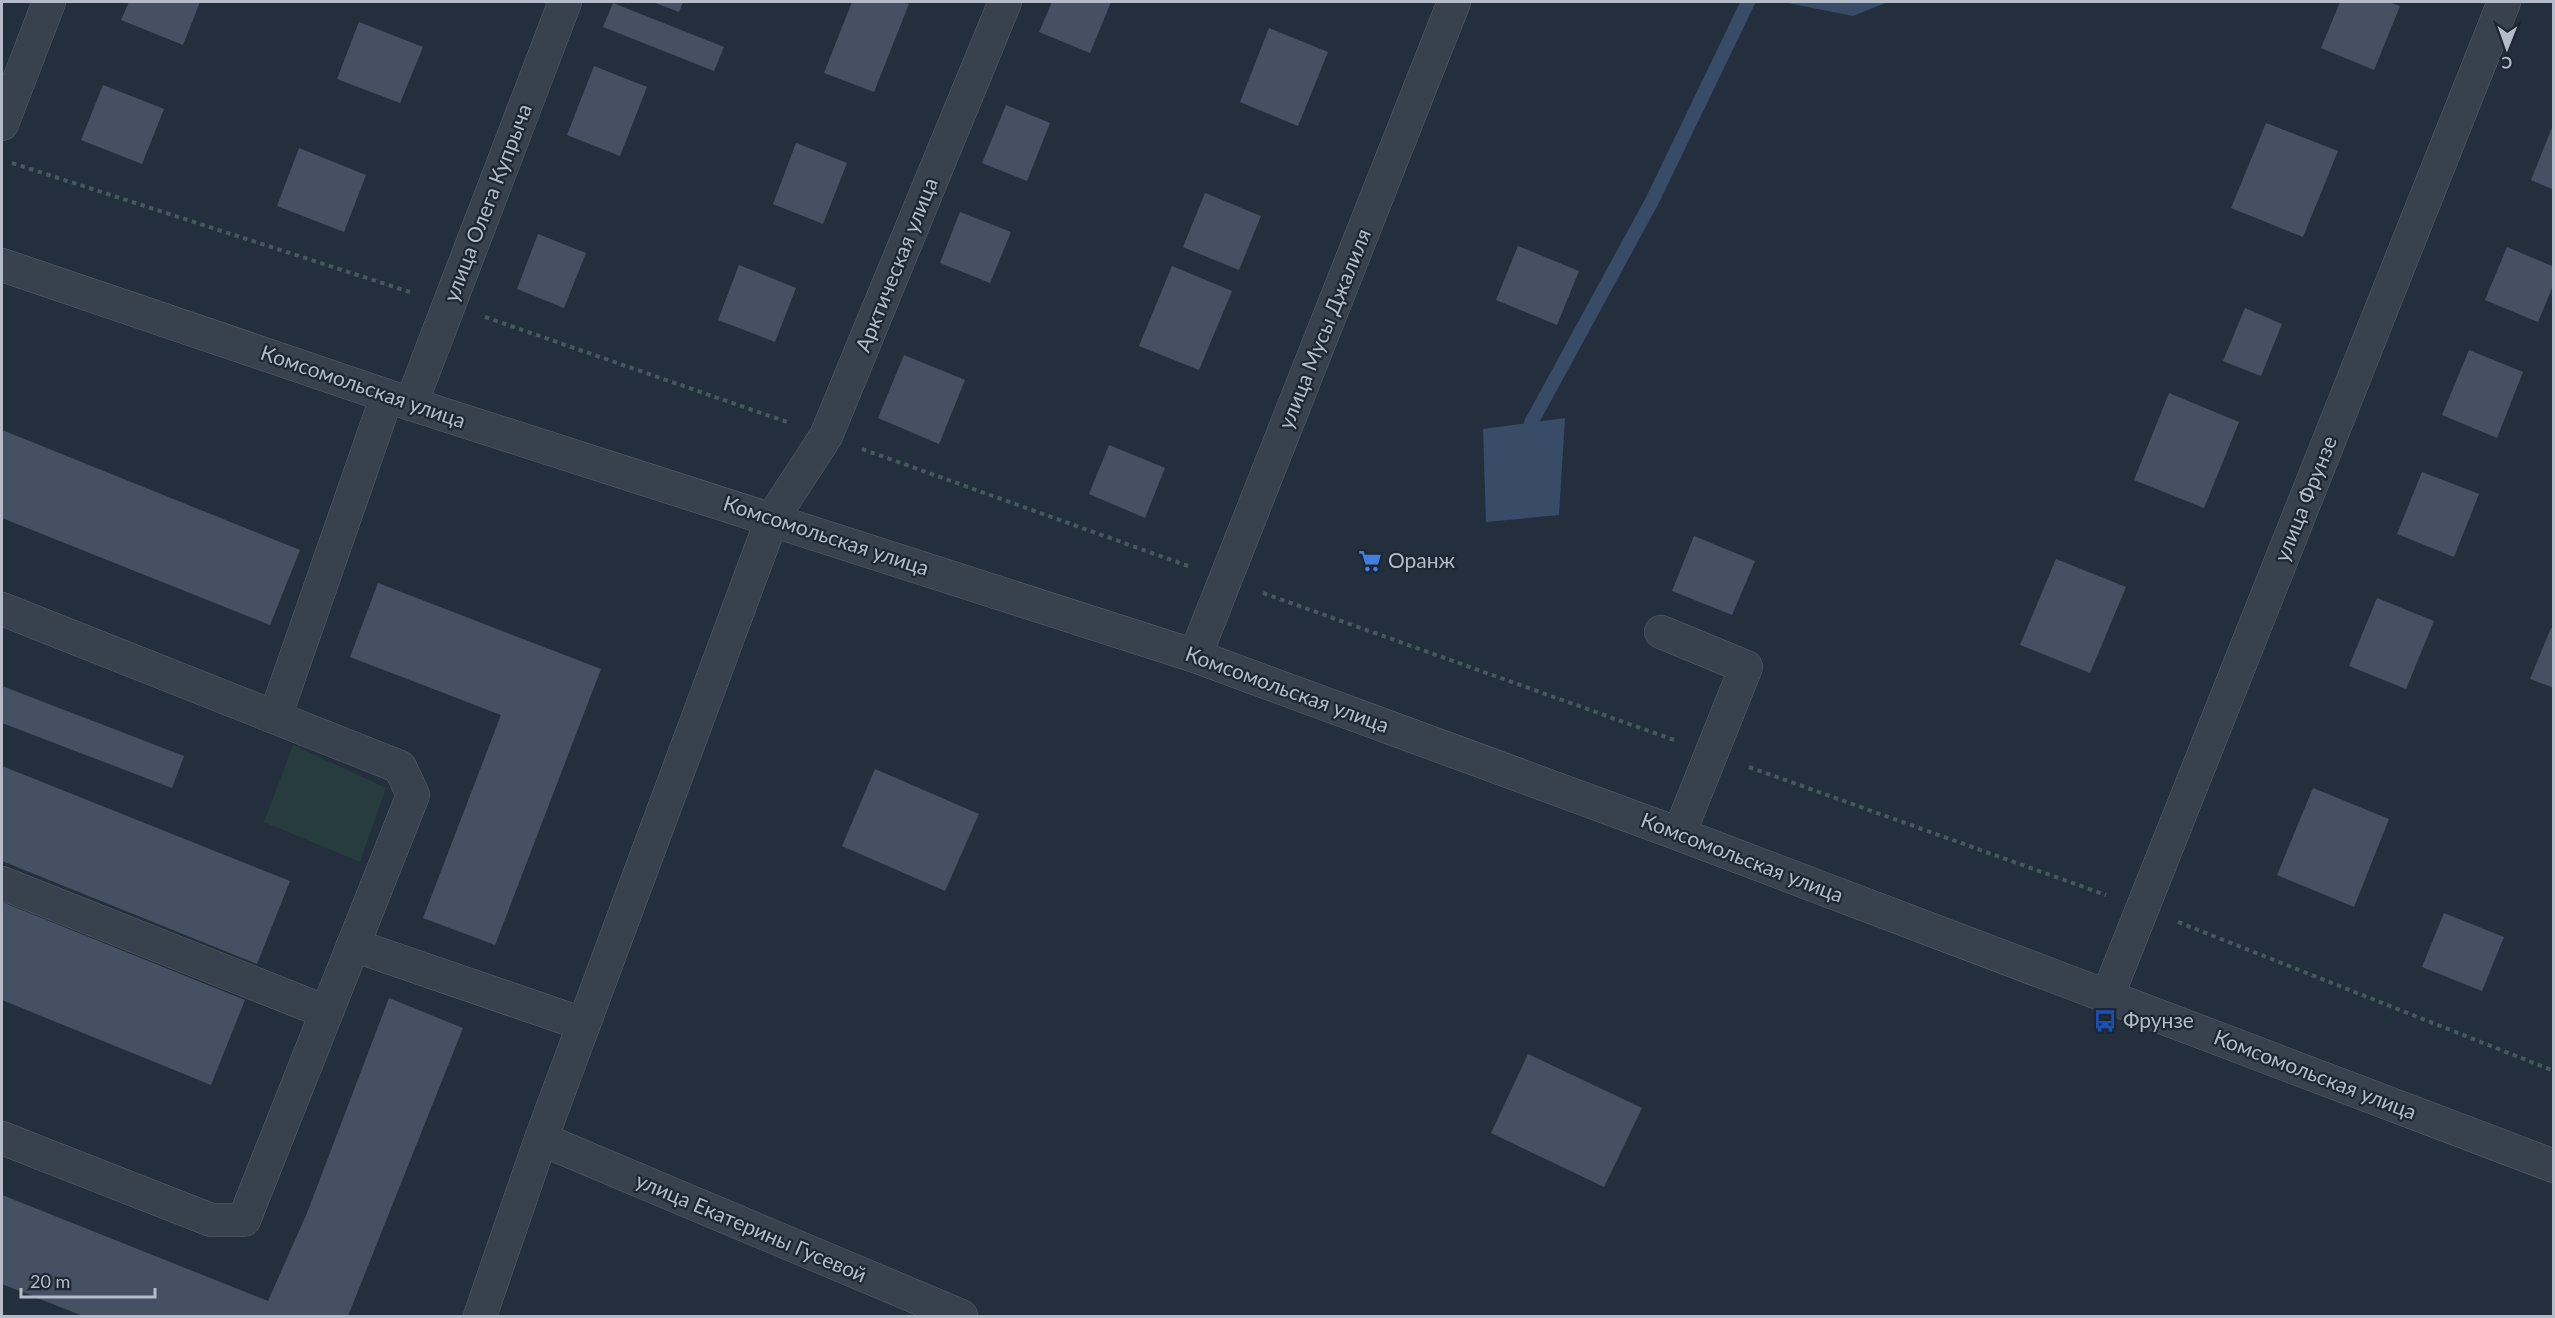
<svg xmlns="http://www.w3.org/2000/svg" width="2555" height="1318" font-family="Lato,sans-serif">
<rect width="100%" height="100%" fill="#242f3e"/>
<!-- green -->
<polygon fill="#263c3f" points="293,745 386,788 360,862 264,822"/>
<!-- water -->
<g fill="#394c67">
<polygon points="1783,2 1888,2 1853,16"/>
<polygon points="1565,418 1559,515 1486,522 1483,429"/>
</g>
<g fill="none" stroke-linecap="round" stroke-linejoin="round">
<!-- stream -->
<polyline stroke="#394c67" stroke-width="14" points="1531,423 1652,201 1748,2"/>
</g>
<!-- building -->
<g fill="#455162">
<polygon points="129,2 200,2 183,45 121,20"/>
<polygon points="653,2 683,2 679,12"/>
<polygon points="852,2 902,2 909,4 874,92 824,73"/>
<polygon points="1052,2 1111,2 1090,53 1039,32"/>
<polygon points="2340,2 2388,2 2400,6 2374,70 2321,48"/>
<polygon points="613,3 724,47 714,71 603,27"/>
<polygon points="359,22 423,47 400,103 337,79"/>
<polygon points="1269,28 1328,52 1298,126 1240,102"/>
<polygon points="594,66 647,87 620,156 567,135"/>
<polygon points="103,85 164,109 142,164 81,140"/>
<polygon points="1006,105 1050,123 1027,181 982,163"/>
<polygon points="2266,123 2338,151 2303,237 2231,208"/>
<polygon points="2553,125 2554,125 2554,190 2531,180"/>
<polygon points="796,143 847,163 823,224 773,204"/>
<polygon points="299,148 366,175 344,232 277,206"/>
<polygon points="1205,193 1261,216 1239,270 1183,247"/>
<polygon points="960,212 1011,232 990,283 940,263"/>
<polygon points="538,234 586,253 564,308 517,289"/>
<polygon points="1518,246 1579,271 1557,325 1496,300"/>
<polygon points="2507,247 2554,267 2554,283 2538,322 2485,300"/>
<polygon points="739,265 796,288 775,342 718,320"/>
<polygon points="1172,266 1232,291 1199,370 1139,346"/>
<polygon points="2245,308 2282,324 2261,376 2223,361"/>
<polygon points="2469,350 2523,372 2497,438 2442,415"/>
<polygon points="904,355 965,380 939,444 878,418"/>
<polygon points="2169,393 2239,422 2204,508 2134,480"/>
<polygon points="2,430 300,550 270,625 2,518"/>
<polygon points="1109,445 1165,468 1145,518 1089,494"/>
<polygon points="2422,472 2479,494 2454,557 2397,534"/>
<polygon points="1694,536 1755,561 1732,615 1672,591"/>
<polygon points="2056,559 2126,587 2090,673 2020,645"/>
<polygon points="378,583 601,669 495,945 423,918 501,715 350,657"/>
<polygon points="2377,598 2434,621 2406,689 2349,666"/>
<polygon points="2551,628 2554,629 2554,688 2530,679"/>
<polygon points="2,686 184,756 172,788 2,723"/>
<polygon points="2,766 290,881 257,964 2,861"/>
<polygon points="875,769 979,814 945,891 842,846"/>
<polygon points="2313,788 2389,819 2354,907 2277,875"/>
<polygon points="2,902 245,1000 211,1085 2,1000"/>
<polygon points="2444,913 2504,937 2482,991 2422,967"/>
<polygon points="389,998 463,1028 348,1316 83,1316 2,1284 2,1195 268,1301 307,1213"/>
<polygon points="1528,1054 1642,1108 1604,1187 1491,1133"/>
</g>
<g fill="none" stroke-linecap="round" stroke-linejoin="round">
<!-- minor casing -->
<g stroke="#565f6c" stroke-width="34">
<g id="minor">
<polyline points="2,124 49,2"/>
<polyline points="2,265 411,404 1195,656 1679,834 2554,1166"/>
<polyline points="411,404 565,2"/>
<polyline points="2,609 400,767 413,795 244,1220 211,1220 2,1138"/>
<polyline points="1661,632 1746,667 1679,834"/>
<polyline points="1195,656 1454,2"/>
<polyline points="275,717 387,396"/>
<polyline points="2,883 326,1012"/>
<polyline points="353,945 583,1024"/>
<polyline points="2107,997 2504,2"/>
<polyline points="541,1139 961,1316"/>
<polyline points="480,1316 541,1139 772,519 826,436 1005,2"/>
</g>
</g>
<!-- path -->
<g stroke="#44595c" stroke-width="4" stroke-dasharray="4.5 4.5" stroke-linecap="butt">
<polyline points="12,163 410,292"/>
<polyline points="485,317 787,422"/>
<polyline points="862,449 1188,566"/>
<polyline points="1263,593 1674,740"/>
<polyline points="1749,767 2106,895"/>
<polyline points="2178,922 2554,1071"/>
</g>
<!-- minor -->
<use href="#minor" stroke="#38414e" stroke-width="33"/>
</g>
<!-- icons -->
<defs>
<g id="supermarket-bare" transform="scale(1.8)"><path d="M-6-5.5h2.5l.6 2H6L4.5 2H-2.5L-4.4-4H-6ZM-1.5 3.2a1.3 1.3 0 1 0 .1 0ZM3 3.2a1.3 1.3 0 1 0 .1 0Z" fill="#3f7fe0" stroke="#1d2633" stroke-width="2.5" paint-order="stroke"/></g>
<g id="bus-bare" transform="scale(1.8)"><path d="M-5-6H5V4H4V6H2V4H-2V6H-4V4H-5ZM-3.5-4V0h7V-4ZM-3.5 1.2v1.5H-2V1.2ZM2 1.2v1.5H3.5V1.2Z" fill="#1a4fb4" stroke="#1d2633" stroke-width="2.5" paint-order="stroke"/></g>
</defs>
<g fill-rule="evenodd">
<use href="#supermarket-bare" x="1370" y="561"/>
<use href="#bus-bare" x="2105" y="1021"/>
</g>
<g text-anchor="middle" stroke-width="4.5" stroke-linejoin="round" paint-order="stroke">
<!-- street labels -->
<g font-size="21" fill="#b4bcc9" stroke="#1d2633">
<text transform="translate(488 203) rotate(-69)" y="7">улица Олега Купрыча</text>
<text transform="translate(897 265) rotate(-68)" y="7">Арктическая улица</text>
<text transform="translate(1325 329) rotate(-68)" y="7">улица Мусы Джалиля</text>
<text transform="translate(363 387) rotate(19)" y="7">Комсомольская улица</text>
<text transform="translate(2306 499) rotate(-68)" y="7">улица Фрунзе</text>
<text transform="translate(826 536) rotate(18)" y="7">Комсомольская улица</text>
<text transform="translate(1287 690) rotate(20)" y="7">Комсомольская улица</text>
<text transform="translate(1742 858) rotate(21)" y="7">Комсомольская улица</text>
<text transform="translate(2315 1075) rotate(21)" y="7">Комсомольская улица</text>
<text transform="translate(751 1228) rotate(23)" y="7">улица Екатерины Гусевой</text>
</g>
<!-- poi labels -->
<g font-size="21" fill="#b4bcc9" stroke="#1d2633" text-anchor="start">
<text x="1388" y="568">Оранж</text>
<text x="2123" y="1028">Фрунзе</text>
</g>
</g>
<!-- border -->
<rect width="2555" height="1318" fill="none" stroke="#b4bcc9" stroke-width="6"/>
<!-- north arrow -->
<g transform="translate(2507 48) rotate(181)" stroke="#1d2633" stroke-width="4.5" paint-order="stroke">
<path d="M0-4.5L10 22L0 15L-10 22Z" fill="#b4bcc9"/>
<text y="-9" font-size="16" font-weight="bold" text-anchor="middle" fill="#b4bcc9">С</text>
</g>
<!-- scale -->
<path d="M21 1288v9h134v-9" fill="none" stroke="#b4bcc9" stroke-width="3"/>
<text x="30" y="1288" font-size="18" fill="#b4bcc9" stroke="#1d2633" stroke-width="4.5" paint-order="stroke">20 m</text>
</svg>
